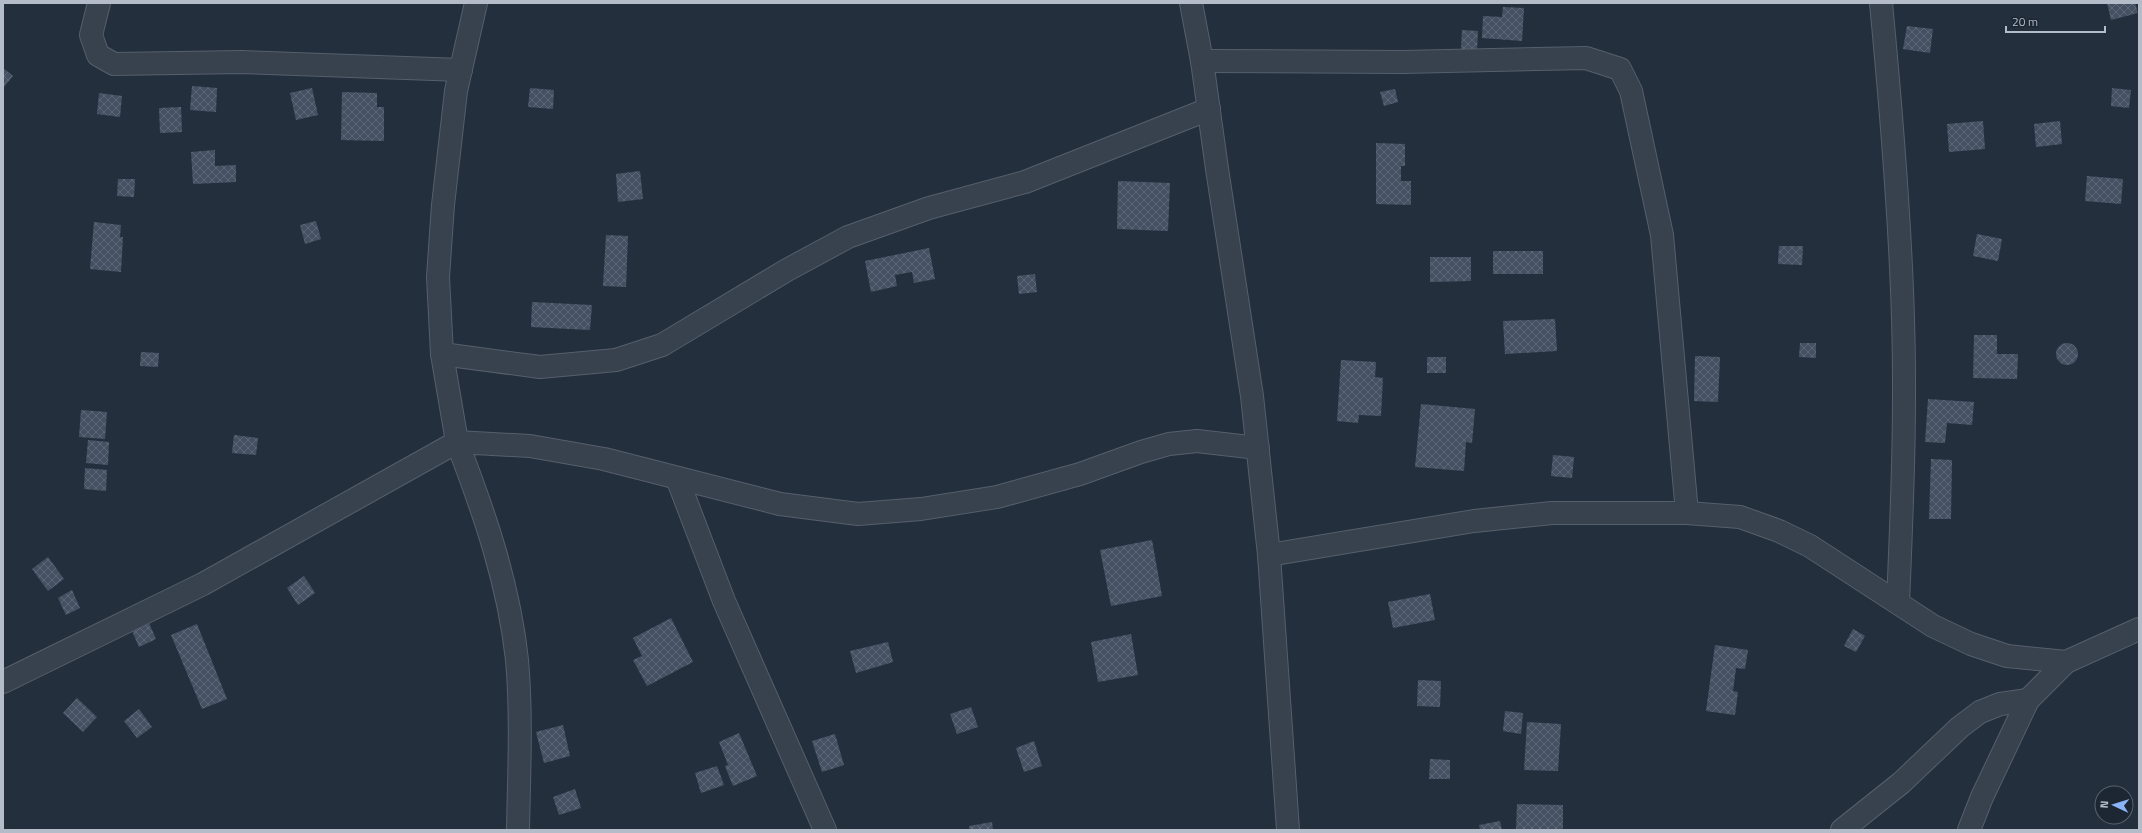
<svg xmlns="http://www.w3.org/2000/svg" width="2142" height="833" font-family="'Titillium Web',sans-serif">
<defs>
<pattern id="building-cross-hatch" width="8" height="8" patternUnits="userSpaceOnUse"><rect width="8" height="8" fill="#455162"/><path d="M0 0l8 8M0 8l8-8" fill="none" stroke="#5d6877"/></pattern>
</defs>
<rect width="100%" height="100%" fill="#242f3e"/>
<!-- building -->
<g fill="url(#building-cross-hatch)">
<polygon points="2107,3 2135,3 2138,13 2111,20"/>
<polygon points="1503,7 1524,8 1522,41 1482,38 1483,16 1502,17"/>
<polygon points="1907,26 1933,29 1930,53 1903,49"/>
<polygon points="1462,30 1478,31 1477,50 1461,49"/>
<polygon points="3,68 13,76 4,87 3,86"/>
<polygon points="192,86 217,88 216,112 190,110"/>
<polygon points="312,88 318,115 296,120 290,93"/>
<polygon points="530,88 554,90 553,109 528,107"/>
<polygon points="2112,88 2131,90 2129,108 2111,106"/>
<polygon points="1395,89 1398,102 1384,106 1380,92"/>
<polygon points="342,92 377,93 377,107 384,107 384,141 341,140"/>
<polygon points="99,93 122,96 120,117 97,114"/>
<polygon points="181,107 182,132 160,133 159,108"/>
<polygon points="1983,121 1985,149 1949,152 1947,124"/>
<polygon points="2060,121 2062,144 2036,147 2034,124"/>
<polygon points="1376,143 1405,144 1405,166 1401,166 1401,181 1411,181 1411,205 1376,204"/>
<polygon points="215,150 215,166 236,165 236,182 193,184 191,152"/>
<polygon points="640,171 643,199 618,202 616,174"/>
<polygon points="2087,176 2123,179 2121,204 2085,201"/>
<polygon points="118,179 135,179 134,197 117,196"/>
<polygon points="1118,181 1170,183 1168,231 1117,229"/>
<polygon points="316,221 321,239 305,244 300,225"/>
<polygon points="94,222 121,225 120,237 123,237 121,272 90,269"/>
<polygon points="1977,234 2002,239 1998,261 1973,256"/>
<polygon points="606,235 628,236 626,287 603,286"/>
<polygon points="1779,246 1803,246 1802,265 1778,264"/>
<polygon points="929,248 935,279 914,283 912,272 895,275 897,286 871,292 865,261"/>
<rect x="1493" y="251" width="50" height="23"/>
<polygon points="1430,257 1471,257 1471,281 1430,282"/>
<polygon points="1035,274 1037,292 1019,294 1017,276"/>
<polygon points="532,302 592,305 590,330 531,327"/>
<polygon points="1555,319 1557,351 1505,354 1503,321"/>
<polygon points="1974,335 1997,335 1997,354 2018,354 2017,379 1973,378"/>
<circle cx="2067" cy="354" r="11"/>
<polygon points="1800,343 1816,343 1816,358 1799,357"/>
<polygon points="141,352 159,353 158,367 140,366"/>
<polygon points="1695,356 1720,357 1718,402 1694,401"/>
<rect x="1427" y="357" width="19" height="16"/>
<polygon points="1341,360 1376,362 1375,377 1383,378 1381,416 1359,415 1358,423 1337,421"/>
<polygon points="1928,399 1974,402 1972,425 1947,423 1945,443 1925,442"/>
<polygon points="1421,404 1475,409 1472,443 1466,442 1464,471 1415,467"/>
<polygon points="81,410 107,412 105,439 79,437"/>
<polygon points="234,435 258,438 256,455 232,453"/>
<polygon points="88,440 109,442 108,465 86,463"/>
<polygon points="1553,455 1574,457 1572,478 1551,476"/>
<polygon points="1931,459 1952,460 1951,519 1929,519"/>
<polygon points="85,468 107,470 106,491 84,489"/>
<polygon points="1152,540 1162,596 1111,606 1100,550"/>
<polygon points="48,557 64,579 48,591 32,569"/>
<polygon points="304,576 315,593 298,605 287,588"/>
<polygon points="72,590 80,608 66,615 58,598"/>
<polygon points="1430,594 1435,620 1393,628 1388,602"/>
<polygon points="671,618 693,662 647,686 633,660 642,656 633,638"/>
<polygon points="149,623 156,639 139,647 132,631"/>
<polygon points="197,624 227,699 202,709 171,635"/>
<polygon points="1853,629 1865,636 1856,652 1844,646"/>
<polygon points="1131,634 1138,675 1098,682 1091,642"/>
<polygon points="888,642 893,662 856,673 850,651"/>
<polygon points="1715,645 1748,650 1745,669 1736,668 1733,691 1738,692 1735,715 1706,711"/>
<polygon points="1418,680 1441,681 1440,707 1417,706"/>
<polygon points="77,698 97,717 83,732 63,713"/>
<polygon points="971,707 978,727 957,734 950,714"/>
<polygon points="139,709 152,727 137,738 124,721"/>
<polygon points="1505,711 1523,713 1521,734 1503,731"/>
<polygon points="1527,722 1561,724 1558,771 1524,770"/>
<polygon points="563,725 570,756 544,763 536,732"/>
<polygon points="739,733 757,776 733,786 725,766 728,765 719,742"/>
<polygon points="835,734 844,765 822,772 812,741"/>
<polygon points="1034,741 1042,766 1024,772 1016,748"/>
<polygon points="1430,759 1450,760 1450,779 1429,779"/>
<polygon points="717,766 724,785 701,793 695,773"/>
<polygon points="575,789 581,808 559,815 553,797"/>
<polygon points="1517,804 1563,805 1563,830 1516,830"/>
<polygon points="1500,821 1502,830 1480,830 1479,825"/>
<polygon points="992,822 993,830 969,830 969,826"/>
</g>
<g fill="none" stroke-linecap="round" stroke-linejoin="round">
<!-- street casing -->
<g stroke="#565f6c" stroke-width="24">
<g id="street">
<polyline points="99,3 91,35 98,55 114,64 241,62 461,70"/>
<polyline points="1191,3 1202,61 1217,169 1252,396 1269,555 1288,830"/>
<path d="M1881,3C1891,108 1900,214 1903,319C1906,414 1902,509 1898,603"/>
<polyline points="1202,61 1403,62 1586,58 1620,69 1631,91 1662,235 1687,513"/>
<polyline points="442,354 540,367 616,360 662,345 787,270 848,237 929,208 1025,182 1209,109"/>
<polyline points="677,478 724,601 825,830"/>
<polyline points="1269,555 1474,521 1552,513 1687,513 1740,517 1779,531 1810,546 1933,626 1971,644 2007,656 2066,662 2139,629"/>
<polyline points="3,682 203,584 457,442 442,354 438,277 443,205 456,91 476,3"/>
<path d="M518,830C519,774 522,717 517,660C509,584 484,512 457,442L530,446L604,459L780,504L858,514L921,509L997,497L1080,474L1141,452L1169,444L1197,441L1258,448"/>
<polyline points="1842,830 1901,783 1960,727 1980,712 2000,704 2028,700"/>
<polyline points="1969,830 1982,797 2028,700 2066,662"/>
</g>
</g>
<!-- street -->
<use href="#street" stroke="#38414e" stroke-width="22"/>
</g>
<!-- border -->
<rect width="2142" height="833" fill="none" stroke="#b4bcc9" stroke-width="8"/>
<!-- north arrow -->
<g transform="translate(2114 805) rotate(274)"><circle r="19" fill="#1d2633" stroke="#59626f"/>
<path d="M0-3L7 15L0 10L-7 15Z" fill="#8ab4f8"/>
<text y="-6" font-size="11" font-weight="bold" text-anchor="middle" fill="#b4bcc9">N</text>
</g>
<!-- scale -->
<path d="M2006 26v6h99v-6" fill="none" stroke="#b4bcc9" stroke-width="2"/>
<text x="2012" y="26" font-size="12" fill="#b4bcc9" stroke="#1d2633" stroke-width="3" paint-order="stroke">20 m</text>
</svg>
